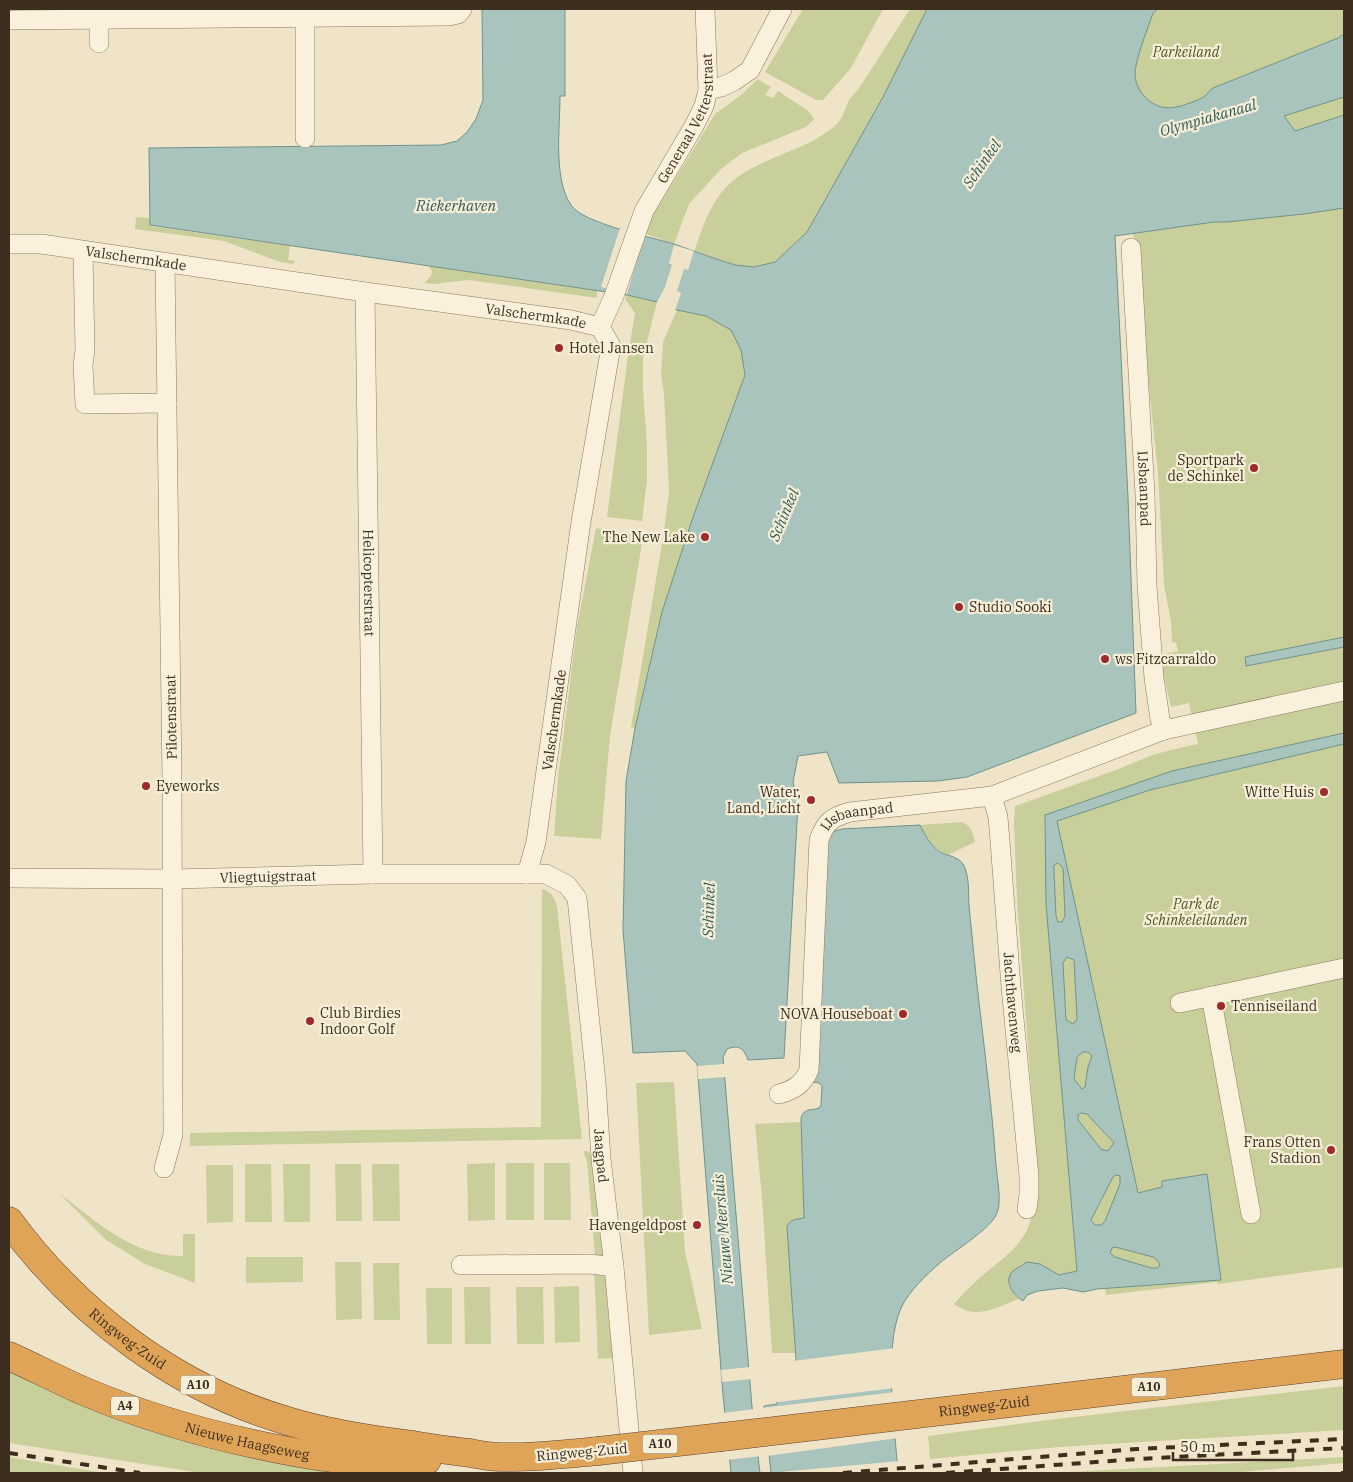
<svg xmlns="http://www.w3.org/2000/svg" width="1353" height="1482" font-family="'IBM Plex Serif',serif">
<rect width="100%" height="100%" fill="#f0e4c8"/>
<!-- green -->
<g fill="#c9cf9b">
<polygon points="803,9 883,9 851,68 823,100 816,100 765,72"/>
<path d="M910,9H927L883,97L807,232L775,262L754,267L735,265L694,252C701,232 707,211 721,193C749,157 803,155 837,124C843,118 845,108 849,100C853,94 859,89 863,82C879,58 894,33 910,9Z"/>
<path d="M1149,9H1344V1267L1218,1284L1217,1282L1106,1295L1091,1220L1050,952L1077,1271L1059,1275L1040,1264L1009,1280V1286L1019,1299C997,1307 977,1321 954,1304C960,1297 966,1290 973,1284C990,1267 1014,1254 1026,1232C1036,1213 1036,1188 1037,1167L1017,901L1014,824L1015,806L1116,770L1150,756L1170,750L1198,744L1189,703L1171,707L1159,655L1178,651L1176,643L1172,642L1171,622L1164,585L1158,473L1121,115Z"/>
<polygon points="758,79 771,87 765,95 773,98 778,91 807,110 814,119 806,127 742,153 721,169 689,204 674,244 646,234 650,220 715,114 741,95"/>
<polygon points="136,217 150,218 150,226 290,246 288,260 295,261 294,264 280,262 224,241 135,229"/>
<polygon points="429,266 597,291 597,298 468,280 434,284 424,283 431,276 432,271"/>
<polygon points="627,295 657,302 643,358 643,388 647,445 647,480 642,521 607,517 628,355 635,313 625,299"/>
<polygon points="677,310 706,316 731,330 741,350 745,375 692,520 662,612 635,728 631,727 663,538 669,492 664,394 661,374 663,342"/>
<polygon points="596,528 643,537 610,736 601,839 554,836 558,778 577,627"/>
<path d="M962,822C972,826 973,833 975,842L948,855C933,849 926,839 920,825Z"/>
<path d="M542,889C552,892 554,897 557,906L582,1139L190,1146V1133L541,1127Z"/>
<polygon points="674,1082 685,1251 702,1329 649,1335 636,1083"/>
<polygon points="801,1122 804,1218 787,1227 796,1353 772,1353 762,1198 755,1124"/>
<polygon points="583,1151 588,1151 592,1157 603,1255 595,1255 587,1161"/>
<polygon points="495,1163 495,1220 468,1221 467,1164"/>
<rect x="506" y="1163" width="28" height="57"/>
<polygon points="544,1163 570,1163 571,1220 544,1220"/>
<polygon points="245,1164 271,1164 272,1222 245,1222"/>
<polygon points="283,1164 310,1164 310,1222 284,1222"/>
<polygon points="335,1164 361,1164 362,1221 336,1221"/>
<polygon points="372,1164 399,1164 400,1221 373,1221"/>
<polygon points="206,1165 233,1165 233,1222 207,1223"/>
<path d="M58,1192C95,1221 134,1257 183,1256V1234H195V1283L145,1264L106,1240Z"/>
<polygon points="246,1257 303,1257 303,1282 246,1283"/>
<polygon points="335,1262 361,1262 362,1319 336,1320"/>
<polygon points="373,1263 399,1263 400,1320 374,1320"/>
<polygon points="594,1270 606,1275 607,1302 613,1358 598,1359"/>
<polygon points="579,1286 580,1342 555,1343 554,1287"/>
<polygon points="464,1287 490,1287 491,1344 465,1344"/>
<polygon points="516,1287 543,1287 544,1344 517,1344"/>
<polygon points="426,1288 452,1288 452,1344 427,1344"/>
<polygon points="9,1370 250,1456 341,1473 201,1473 9,1443"/>
<polygon points="1344,1386 1344,1430 1059,1447 930,1459 928,1436 1056,1419"/>
<polygon points="9,1457 104,1473 9,1473"/>
<polygon points="1344,1457 1344,1463 1230,1473 1050,1473"/>
</g>
<!-- water -->
<g fill="#a9c4bc" stroke="#6f938a" fill-rule="evenodd">
<path d="M482,9H565V96H560C560,127 553,179 571,205C582,223 651,237 674,244C694,251 715,259 735,265L754,267L775,262L807,232L883,97L927,9H1158L1153,13C1148,28 1134,62 1135,76C1137,95 1156,112 1176,107C1183,106 1199,100 1205,96C1207,94 1210,90 1213,88L1338,38L1344,34V97L1284,116L1295,131L1344,115V208L1304,214L1227,222H1214L1115,236L1128,497L1136,713L967,777L938,781L839,783L827,752L798,756L793,782L798,804L784,1058L748,1060C744,1049 739,1044 727,1049L723,1057L752,1407L760,1473H731L723,1395L697,1064L685,1051L633,1053L623,930L626,781L635,728L662,612L692,520L745,375L741,350L731,330L706,316L677,310L657,302L627,295L150,225L149,148L441,145L457,141L467,132L476,119L483,100Z"/>
<polygon points="1344,637 1344,647 1246,666 1245,657"/>
<path d="M1344,733V744L1150,790L1057,821L1138,1193L1162,1187V1181L1207,1174L1221,1280L1097,1289L1083,1292L1063,1288L1038,1291L1027,1295L1023,1301C1013,1295 1003,1281 1013,1271C1017,1268 1023,1265 1027,1262L1040,1264L1059,1275L1077,1271L1046,904L1045,815L1172,771ZM1058,863L1063,868L1065,916L1062,922H1058L1056,916L1054,872V865ZM1067,957L1074,960L1077,1019L1073,1024L1066,1020L1063,963ZM1083,1052H1088L1092,1056L1088,1067L1085,1087L1082,1089L1074,1079L1077,1057ZM1081,1113L1087,1114L1114,1143L1108,1151L1101,1149L1078,1120V1115ZM1116,1175L1120,1176V1184L1105,1221L1101,1225H1095L1091,1220L1113,1177ZM1115,1247L1153,1257L1158,1261L1160,1265L1158,1268H1151L1115,1257L1110,1253L1112,1248Z"/>
<path d="M920,825C925,835 930,845 940,852C947,856 958,856 963,864C970,877 968,891 969,905C970,919 972,933 973,946C980,1019 991,1092 996,1165C997,1178 1002,1201 997,1213C992,1228 954,1251 941,1262C926,1275 909,1291 901,1308C883,1349 895,1428 898,1473H771L764,1406L777,1404L773,1376L797,1374L787,1227C789,1219 798,1219 804,1218L801,1118C804,1108 810,1111 819,1108L821,1105L822,1086L819,1083L813,1082L823,877L827,838L832,832L842,829Z"/>
</g>
<!-- pier -->
<g fill="#f0e4c8">
<polygon points="620,228 644,236 627,294 601,287"/>
<polygon points="674,245 694,251 688,270 684,269 677,291 681,293 675,311 656,304 665,287 672,265 669,263"/>
<polygon points="725,1064 726,1077 698,1079 697,1066"/>
<polygon points="895,1348 895,1388 762,1404 774,1402 771,1375 794,1372 793,1361"/>
<polygon points="750,1367 752,1379 722,1382 721,1370"/>
<polygon points="895,1392 898,1438 767,1456 762,1408"/>
<polygon points="755,1409 761,1456 727,1460 722,1413"/>
<polygon points="900,1461 901,1473 769,1473"/>
</g>
<g fill="none" stroke-linecap="round" stroke-linejoin="round">
<!-- minor casing -->
<g stroke="#8d765c" stroke-width="20">
<g id="minor">
<polyline points="305,18 305,138"/>
<polyline points="99,19 99,43"/>
<polyline points="9,20 449,16 458,14 462,9"/>
<polyline points="708,90 721,87 734,81 750,70 782,9"/>
<path id="s1" d="M9,244H41L365,292L571,320L600,327L611,346L581,522L536,842L527,874"/>
<path id="s2" d="M1131,248L1145,494L1147,586L1154,678L1160,719L1164,730"/>
<polyline points="83,251 85,350 83,365 85,404 167,403"/>
<path id="s3" d="M365,292L373,874"/>
<path id="s4" d="M600,327L614,296L644,211L694,126L704,106L708,90L705,9"/>
<path id="s5" d="M992,796L998,817L1000,841L1011,987L1029,1176V1194L1027,1209"/>
<path id="s6" d="M9,878L172,879L373,874H546L567,885L577,898L596,1082L601,1159L614,1267L633,1473"/>
<polyline points="1211,996 1251,1214"/>
<polyline points="1180,1003 1344,968"/>
<path id="s7" d="M779,1094C794,1090 803,1084 809,1070L819,840C825,822 832,817 850,812L992,796L1164,730L1344,691"/>
<polyline points="164,1168 173,1135 172,780 165,264"/>
<polyline points="461,1265 590,1264 614,1267"/>
</g>
</g>
<!-- highway casing -->
<g stroke="#5b4430" stroke-width="29">
<g id="highway">
<path id="s8" d="M9,1221C78,1315 178,1390 291,1422C331,1434 372,1440 413,1445C432,1448 451,1451 470,1453C480,1455 490,1457 500,1457C532,1458 566,1454 598,1451"/>
<path id="s9" d="M9,1356C33,1367 57,1379 81,1390C142,1416 208,1435 273,1448C306,1455 340,1460 374,1462C392,1463 410,1461 427,1460"/>
<path id="s10" d="M722,1437L1344,1364"/>
</g>
</g>
<!-- minor -->
<use href="#minor" stroke="#faf1dc" stroke-width="19"/>
<!-- highway -->
<use href="#highway" stroke="#e0a458" stroke-width="28"/>
<!-- rail -->
<g stroke="#3d2e20" stroke-width="4" stroke-dasharray="9 9" stroke-linecap="butt">
<polyline points="9,1453 140,1473"/>
<polyline points="843,1473 1137,1449 1344,1439"/>
<polyline points="946,1473 1137,1459 1344,1448"/>
<polyline points="1341,1473 1344,1473"/>
</g>
<!-- highway-bridge casing -->
<g stroke="#5b4430" stroke-width="29" stroke-linecap="butt">
<polyline id="highway-bridge" points="598,1451 722,1437"/>
</g>
<!-- highway-bridge -->
<use href="#highway-bridge" stroke="#e0a458" stroke-width="28"/>
</g>
<!-- markers -->
<g fill="#9e2a2b" stroke="#f7eed8" stroke-width="2">
<circle cx="559" cy="348" r="5"/>
<circle cx="1254" cy="468" r="5"/>
<circle cx="705" cy="537" r="5"/>
<circle cx="959" cy="607" r="5"/>
<circle cx="1105" cy="659" r="5"/>
<circle cx="146" cy="786" r="5"/>
<circle cx="1324" cy="792" r="5"/>
<circle cx="811" cy="800" r="5"/>
<circle cx="1221" cy="1006" r="5"/>
<circle cx="903" cy="1014" r="5"/>
<circle cx="310" cy="1021" r="5"/>
<circle cx="1331" cy="1150" r="5"/>
<circle cx="697" cy="1225" r="5"/>
</g>
<g text-anchor="middle" stroke-width="4.5" stroke-linejoin="round" paint-order="stroke">
<!-- shield labels -->
<g fill="#f7eed8" stroke="#756857" stroke-width="1">
<rect x="180.5" y="1375.5" width="35" height="19" rx="4"/>
<rect x="1131.5" y="1377.5" width="35" height="19" rx="4"/>
<rect x="111" y="1396.5" width="28" height="19" rx="4"/>
<rect x="642.5" y="1434.5" width="35" height="19" rx="4"/>
</g>
<g font-size="12" font-weight="bold" fill="#3d2e20">
<text x="198" y="1389">A10</text>
<text x="1149" y="1391">A10</text>
<text x="125" y="1410">A4</text>
<text x="660" y="1448">A10</text>
</g>
<!-- park labels -->
<g font-size="14" font-style="italic" fill="#4d5a26" stroke="#f7eed8">
<text x="1186" y="57">Parkeiland</text>
<text x="1196" y="909">Park de<tspan x="1196" dy="16">Schinkeleilanden</tspan></text>
</g>
<!-- street labels -->
<g font-size="14" fill="#3d2e20" stroke="#f7eed8">
<text dy="5" stroke="none"><textPath href="#s4" startOffset="228">Generaal Vetterstraat</textPath></text>
<text dy="5" stroke="none"><textPath href="#s1" startOffset="128">Valschermkade</textPath></text>
<text dy="5" stroke="none"><textPath href="#s1" startOffset="532">Valschermkade</textPath></text>
<text dy="5" stroke="none"><textPath href="#s2" startOffset="241">IJsbaanpad</textPath></text>
<text dy="5" stroke="none"><textPath href="#s3" startOffset="291">Helicopterstraat</textPath></text>
<text transform="translate(171 717) rotate(-91)" y="5">Pilotenstraat</text>
<text transform="translate(554 720) rotate(-82)" y="5">Valschermkade</text>
<text dy="5" stroke="none"><textPath href="#s7" startOffset="320">IJsbaanpad</textPath></text>
<text dy="5" stroke="none"><textPath href="#s6" startOffset="259">Vliegtuigstraat</textPath></text>
<text dy="5" stroke="none"><textPath href="#s5" startOffset="208">Jachthavenweg</textPath></text>
<text dy="5" stroke="none"><textPath href="#s6" startOffset="836">Jaagpad</textPath></text>
<text dy="5" stroke="none"><textPath href="#s8" startOffset="168">Ringweg-Zuid</textPath></text>
<text dy="5" stroke="none"><textPath href="#s10" startOffset="264">Ringweg-Zuid</textPath></text>
<text dy="5" stroke="none"><textPath href="#s9" startOffset="254">Nieuwe Haagseweg</textPath></text>
<text transform="translate(582 1452) rotate(-5)" y="5">Ringweg-Zuid</text>
</g>
<!-- poi labels -->
<g font-size="14" fill="#3d2e20" stroke="#f7eed8" text-anchor="end">
<text x="569" y="353" text-anchor="start">Hotel Jansen</text>
<text x="1244" y="465">Sportpark<tspan x="1244" dy="16">de Schinkel</tspan></text>
<text x="695" y="542">The New Lake</text>
<text x="969" y="612" text-anchor="start">Studio Sooki</text>
<text x="1115" y="664" text-anchor="start">ws Fitzcarraldo</text>
<text x="156" y="791" text-anchor="start">Eyeworks</text>
<text x="801" y="797">Water,<tspan x="801" dy="16">Land, Licht</tspan></text>
<text x="1314" y="797">Witte Huis</text>
<text x="1231" y="1011" text-anchor="start">Tenniseiland</text>
<text x="320" y="1018" text-anchor="start">Club Birdies<tspan x="320" dy="16">Indoor Golf</tspan></text>
<text x="893" y="1019">NOVA Houseboat</text>
<text x="1321" y="1147">Frans Otten<tspan x="1321" dy="16">Stadion</tspan></text>
<text x="687" y="1230">Havengeldpost</text>
</g>
<!-- water labels -->
<g font-size="15" font-style="italic" fill="#2f5d5a" stroke="#f7eed8">
<text transform="translate(1208 118) rotate(-16)" y="5">Olympiakanaal</text>
<text transform="translate(982 164) rotate(-55)" y="5">Schinkel</text>
<text x="456" y="211">Riekerhaven</text>
<text transform="translate(784 515) rotate(-67)" y="5">Schinkel</text>
<text transform="translate(709 910) rotate(-88)" y="5">Schinkel</text>
<text transform="translate(723 1229) rotate(-95)" y="5">Nieuwe Meersluis</text>
</g>
</g>
<!-- border -->
<rect width="1353" height="1482" fill="none" stroke="#3d2e20" stroke-width="20"/>
<!-- scale -->
<path d="M1173 1452v8h120v-8" fill="none" stroke="#3d2e20" stroke-width="2.5"/>
<text x="1180" y="1452" font-size="15" fill="#3d2e20" stroke="#f7eed8" stroke-width="4" paint-order="stroke">50 m</text>
</svg>
